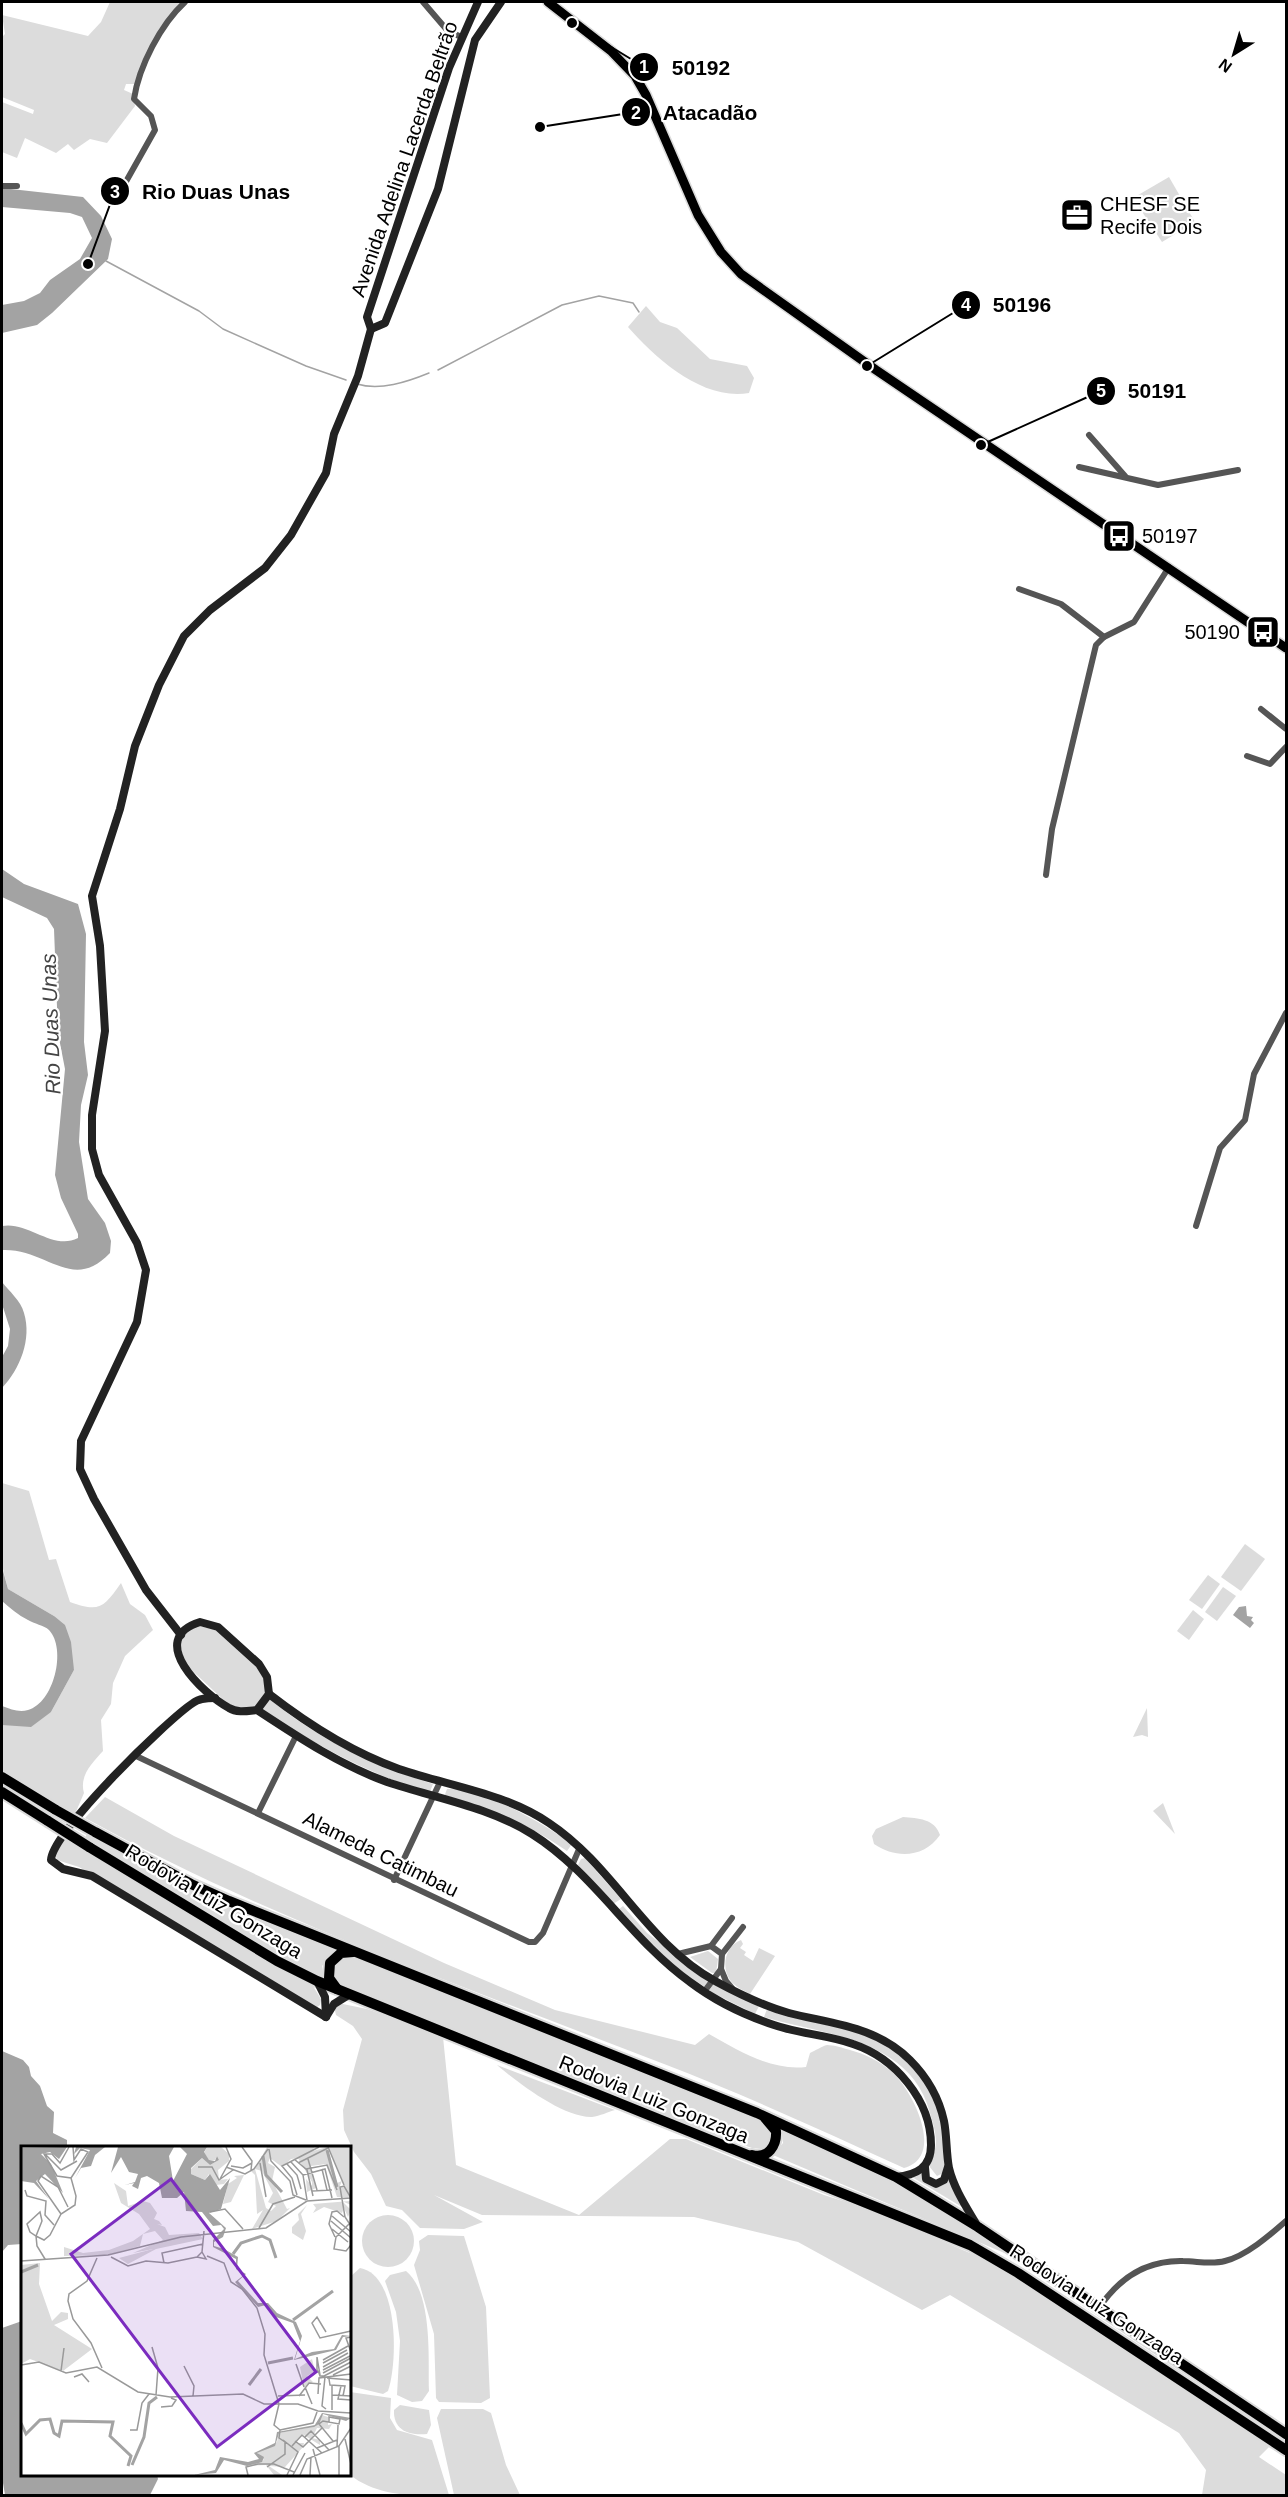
<svg xmlns="http://www.w3.org/2000/svg" width="1288" height="2497" font-family="Arial,sans-serif">
<rect width="100%" height="100%" fill="#fff"/>
<!-- green -->
<g fill="#dcdcdc">
<polygon points="110,2 181,2 159,29 135,84 126,84 124,90 133,94 135,106 107,143 90,139 74,150 68,144 56,153 25,138 17,158 2,152 2,102 33,114 34,110 2,97 2,37 5,34 2,15 88,36 101,22"/>
<polygon points="1169,177 1195,222 1162,242 1133,198"/>
<path d="M646,306L660,322L677,328L710,359L747,366L754,378L749,393C703,401 656,359 628,327Z"/>
<path d="M2,1483L29,1491L49,1560L56,1559L70,1602C100,1613 104,1607 121,1583L130,1604L145,1615L153,1630L125,1656L113,1683L111,1704L101,1720L103,1751C92,1763 79,1776 84,1793L75,1814L2,1771V1725L51,1712L74,1670L54,1616L8,1589L2,1565Z"/>
<polygon points="1245,1544 1265,1559 1241,1591 1221,1577"/>
<polygon points="1208,1575 1220,1584 1202,1609 1189,1600"/>
<polygon points="1223,1587 1236,1596 1217,1621 1205,1612"/>
<polygon points="1193,1610 1204,1619 1189,1640 1177,1631"/>
<polygon points="195,1625 217,1630 258,1666 268,1680 264,1697 255,1708 242,1709 230,1706 184,1663 180,1643 185,1634"/>
<path d="M268,1698C318,1739 370,1764 433,1784L429,1794C363,1770 318,1747 260,1708Z"/>
<polygon points="1147,1708 1148,1737 1142,1735 1133,1737"/>
<path d="M447,1789C482,1787 544,1824 572,1844L567,1851C524,1822 495,1810 444,1797Z"/>
<path d="M105,1797L174,1836L444,1963L555,2010L695,2045L709,2034C739,2051 771,2071 806,2067L810,2053C815,2051 822,2046 827,2045C834,2045 843,2048 850,2050C865,2054 879,2061 891,2071C913,2090 946,2157 904,2168C825,2132 745,2095 664,2064C468,1988 269,1919 85,1818Z"/>
<polygon points="1163,1803 1175,1834 1153,1811"/>
<path d="M903,1817C918,1818 935,1819 940,1835C924,1858 896,1859 874,1844L872,1836L876,1829Z"/>
<polygon points="88,1830 235,1907 336,1950 322,1966 325,1982 277,1958 84,1842"/>
<polygon points="67,1837 217,1931 313,1986 321,1999 320,2005 316,2008 79,1867 57,1860 55,1853"/>
<polygon points="585,1858 621,1899 613,1904 578,1865 581,1859"/>
<polygon points="623,1906 647,1933 710,1981 705,1987 666,1961 618,1910"/>
<path d="M741,1940L743,1944L740,1948L746,1952L744,1955L753,1961L759,1948L775,1956L750,1994C743,1990 735,1987 730,1980C721,1967 725,1946 741,1940Z"/>
<polygon points="708,1951 718,1959 716,1973 712,1973 690,1957"/>
<path d="M361,1954L762,2118L773,2136C768,2146 764,2150 752,2148L443,2037L456,2165L579,2215L670,2139H686L824,2195L868,2209L993,2263L1252,2431L1269,2447L1259,2457L1286,2475V2495H1202L1206,2470L1179,2433L950,2295L922,2310L798,2242L694,2217L482,2215L434,2195L483,2222L464,2229L420,2228L402,2210L386,2206L371,2174L354,2152L344,2130L343,2110L362,2039L353,2026L336,2015L334,2006L338,2003L367,2009L437,2034L331,1983L334,1960Z"/>
<polygon points="714,1983 759,2006 755,2014 709,1991"/>
<path d="M767,2009C840,2026 921,2036 942,2121C946,2137 944,2156 945,2172L937,2176L929,2166C930,2160 934,2155 935,2149C938,2138 933,2124 930,2113C911,2039 825,2035 764,2017Z"/>
<path d="M497,2065L615,2110C608,2112 600,2116 592,2117C564,2118 518,2083 497,2065Z"/>
<polygon points="782,2126 848,2154 1028,2263 773,2155 783,2143"/>
<polygon points="924,2170 935,2187 950,2170 962,2207 912,2177"/>
<circle cx="388" cy="2241" r="26"/>
<polygon points="428,2235 464,2236 486,2307 490,2398 481,2403 439,2402 436,2398 434,2334 414,2265 420,2250 419,2241"/>
<path d="M360,2268C399,2275 398,2362 388,2391L383,2394L350,2386V2277Z"/>
<path d="M406,2271C433,2293 428,2358 429,2391L422,2401L412,2402L397,2395L400,2341L396,2312L385,2281L390,2275Z"/>
<path d="M350,2392L391,2398L390,2418L397,2430L432,2440L449,2495C413,2496 379,2497 350,2475Z"/>
<path d="M400,2405L429,2410L431,2425L427,2434C409,2436 393,2430 394,2410Z"/>
<polygon points="441,2409 483,2409 491,2413 506,2465 520,2495 454,2495 437,2418"/>
</g>
<!-- water -->
<g fill="#a3a3a3">
<polygon points="2,188 83,197 101,216 112,239 108,259 52,313 37,325 2,333 2,305 24,301 40,293 50,280 80,259 92,238 82,217 70,213 2,207"/>
<path d="M2,869L24,884L78,904L86,934L84,1042L88,1075L81,1105L79,1142L88,1199L105,1223L111,1241L110,1253C72,1293 47,1248 2,1250V1226C28,1221 53,1251 78,1238V1234L61,1198L55,1175L65,1069L58,1033L54,929L47,918L2,897Z"/>
<path d="M2,1282C9,1291 21,1301 24,1313C32,1339 20,1369 2,1388V1357L8,1346L10,1329L2,1304Z"/>
<path d="M2,1567L8,1589L54,1616L65,1625L71,1642L74,1670L51,1712L31,1727L2,1725V1706C11,1709 19,1713 28,1710C54,1703 67,1649 49,1630C44,1625 34,1624 28,1620C18,1615 10,1608 2,1601Z"/>
<polygon points="1246,1606 1247,1616 1253,1617 1251,1620 1254,1623 1250,1628 1233,1615 1239,1607"/>
<polygon points="2,2051 23,2060 29,2067 31,2076 40,2086 47,2106 54,2112 53,2133 67,2140 67,2147 22,2148 22,2244 8,2245 2,2252"/>
<polygon points="22,2321 22,2474 157,2475 158,2479 150,2495 5,2495 2,2477 2,2328"/>
</g>
<g fill="none" stroke-linecap="round" stroke-linejoin="round">
<!-- stream -->
<g stroke="#a3a3a3" stroke-width="1.5">
<polyline points="106,261 199,311 223,329 306,366 346,380"/>
<polyline points="438,370 562,305 599,296 633,303 639,312"/>
<path d="M357,384C380,391 407,382 429,373"/>
</g>
<!-- primary casing -->
<g stroke="#dbdbdb" stroke-width="12">
<polyline id="primary" points="548,2 611,51 635,76 646,95 698,215 721,252 741,274 876,370 1286,648"/>
</g>
<!-- highway casing -->
<g stroke="#dbdbdb" stroke-width="14">
<g id="highway">
<polyline points="2,1777 56,1810"/>
<polyline points="2,1792 48,1821"/>
<polyline points="95,1832 191,1884 229,1901 757,2113 896,2177 978,2227 1286,2434"/>
<polyline points="89,1847 277,1961 317,1981 970,2245 1018,2273 1286,2450"/>
<polyline points="337,1989 329,1978 330,1963 341,1953 353,1952"/>
<path d="M752,2155C768,2159 777,2146 776,2131L765,2118"/>
</g>
</g>
<!-- street -->
<g stroke="#555" stroke-width="6">
<polyline points="423,2 447,30 461,37"/>
<polyline points="2,186 17,186"/>
<path d="M119,194L155,130L151,116L134,99C139,66 161,24 185,2"/>
<polyline points="1089,435 1125,476"/>
<polyline points="1079,467 1158,485 1238,470"/>
<polyline points="1019,589 1061,604 1104,637"/>
<polyline points="1261,709 1286,729"/>
<polyline points="1247,756 1270,764 1286,747"/>
<polyline points="1046,875 1052,829 1096,645 1104,637 1134,622 1169,567"/>
<polyline points="1196,1226 1220,1148 1245,1120 1254,1074 1286,1013"/>
<polyline points="134,1755 529,1942 535,1942 543,1933 580,1847"/>
<polyline points="258,1813 296,1736"/>
<polyline points="394,1880 440,1782"/>
<polyline points="711,1946 732,1918"/>
<polyline points="678,1954 711,1946 722,1954 721,1969 704,1992"/>
<polyline points="722,1954 743,1927"/>
<polyline points="721,1969 726,1981 732,1988"/>
<path d="M1099,2308C1119,2278 1146,2260 1183,2261C1197,2261 1211,2265 1225,2261C1246,2256 1270,2235 1286,2221"/>
</g>
<!-- secondary -->
<g stroke="#222" stroke-width="8">
<polyline points="371,329 385,323 438,189 475,40 501,2"/>
<path d="M200,1622L218,1627L259,1664L267,1677L269,1694L257,1710C247,1711 237,1713 229,1708C203,1694 145,1639 200,1622Z"/>
<polyline points="181,1635 146,1590 94,1499 80,1469 81,1441 137,1322 146,1270 137,1243 99,1175 92,1149 92,1115 105,1031 100,946 92,896 120,809 135,746 159,685 184,636 210,610 265,568 291,535 326,473 334,434 358,376 371,329 367,317 449,68 478,2"/>
<path d="M269,1694C309,1725 351,1752 399,1769C449,1786 505,1793 549,1823C614,1866 646,1943 715,1981C739,1994 763,2006 789,2013C832,2024 876,2026 910,2060C926,2076 939,2098 944,2121C947,2136 946,2152 949,2168C954,2189 967,2208 978,2227"/>
<path d="M215,1698C208,1698 199,1698 193,1703C167,1720 52,1832 51,1860L63,1869L92,1876L326,2017"/>
<path d="M257,1710C298,1737 340,1765 387,1782C435,1798 489,1807 532,1834C594,1873 630,1939 690,1982C715,2001 744,2015 774,2025C800,2034 828,2035 853,2044C895,2058 931,2100 931,2145C931,2168 916,2175 896,2177"/>
<polyline points="317,1981 325,1997 326,2017"/>
<polyline points="326,2017 334,2004 350,1994"/>
<polyline points="925,2167 926,2179 936,2184 944,2180 948,2167"/>
</g>
<!-- primary -->
<use href="#primary" stroke="#000" stroke-width="9"/>
<!-- highway -->
<use href="#highway" stroke="#000" stroke-width="10"/>
<!-- highway-bridge casing -->
<g stroke="#dbdbdb" stroke-width="14" stroke-linecap="butt">
<g id="highway-bridge">
<polyline points="56,1810 95,1832"/>
<polyline points="48,1821 89,1847"/>
</g>
</g>
<!-- highway-bridge -->
<use href="#highway-bridge" stroke="#000" stroke-width="10"/>
</g>
<!-- icons -->
<defs>
<g id="office-square" transform="scale(1.725)"><rect x="-9" y="-9" width="18" height="18" rx="4" fill="#000" stroke="#fff"/><path d="M-6-3h4V-5.5h4V-3h4V5H-6ZM-1-4.5V-3h2v-1.5ZM-6 0V1H6V0Z" fill="#fff"/></g>
<g id="bus-square" transform="scale(1.725)"><rect x="-9" y="-9" width="18" height="18" rx="4" fill="#000" stroke="#fff"/><path d="M-5-6H5V4H4V6H2V4H-2V6H-4V4H-5ZM-3.5-4V0h7V-4ZM-3.5 1.2v1.5H-2V1.2ZM2 1.2v1.5H3.5V1.2Z" fill="#fff"/></g>
</defs>
<g fill-rule="evenodd">
<use href="#office-square" x="1077" y="215"/>
<use href="#bus-square" x="1119" y="536"/>
<use href="#bus-square" x="1263" y="632"/>
</g>
<g text-anchor="middle" stroke-width="4.5" stroke-linejoin="round" paint-order="stroke">
<!-- street labels -->
<g font-size="20" fill="#000" stroke="#fff">
<text transform="translate(404 159) rotate(-71)" y="7">Avenida Adelina Lacerda Beltrão</text>
<text transform="translate(381 1854) rotate(26)" y="7">Alameda Catimbau</text>
<text transform="translate(214 1901) rotate(31)" y="7">Rodovia Luiz Gonzaga</text>
<text transform="translate(654 2099) rotate(22)" y="7">Rodovia Luiz Gonzaga</text>
<text transform="translate(1097 2304) rotate(33)" y="7">Rodovia Luiz Gonzaga</text>
</g>
<!-- poi labels -->
<g font-size="20" fill="#000" stroke="#fff" text-anchor="start">
<text x="1100" y="211">CHESF SE<tspan x="1100" dy="23">Recife Dois</tspan></text>
<text x="1142" y="543">50197</text>
<text x="1240" y="639" text-anchor="end">50190</text>
</g>
<!-- water labels -->
<g font-size="21" font-style="italic" fill="#444" stroke="#fff">
<text transform="translate(51 1024) rotate(-92)" y="7">Rio Duas Unas</text>
</g>
</g>
<!-- overview -->
<g transform="translate(21 2146)">
<rect width="330" height="330" fill="#fff"/>
<path d="M186,1H200L208,8V15L197,24L198,34L207,33L203,38L195,39L188,28L184,34L170,28V23L181,12L189,19L198,14L196,10L194,14H188L183,7ZM246,1H293L292,5L306,1L316,37L321,35L318,42L323,40L307,1H330V52L316,51L305,18L290,20L295,42L286,46L285,33L291,40V36L277,12L270,13L261,21L249,12L247,17L254,21L251,35L266,63L269,62L256,75L231,83L242,64L236,68L234,29L230,25L234,23L236,30L245,62L250,65L255,60L247,56L252,47L241,25L234,23ZM223,29L210,56L202,58L207,38L216,32L213,30ZM93,37L105,45L107,60L122,55L129,57L136,67L133,73L138,75L141,79L136,78L144,81L148,89L178,87L182,93L135,103L107,118L98,112L132,103L112,107L142,94L134,85L122,88L119,100L86,109L43,110V101L62,107L88,104L112,95L129,83L118,68L100,57ZM321,55L330,64L327,71L323,62L321,67L303,61L292,67L295,62L292,58L329,55L330,59ZM286,59L280,68L285,85L282,94L271,87V81L278,74L277,68ZM19,117L18,138L31,175L40,166L47,167V173L33,179L71,203L42,225L9,213L0,218V119ZM291,213L294,225L286,230L292,236L283,241L279,221ZM301,269L307,271V279L311,278L308,283L296,282L291,292L299,294V299L281,288L273,297H283L282,301L264,321L248,320L261,329H253L245,319L223,320L243,314L236,307L256,296L258,287L292,281Z" fill="#dcdcdc"/>
<path d="M46,1L38,13L29,6L20,8L30,18L42,47L24,28L15,35L28,53L13,37L0,35V2ZM55,1H84L74,9L70,20L60,22L54,32L69,4L59,2L53,8ZM97,1H153L148,10L152,35L166,8L159,1H186L183,6L188,14L194,15L196,10L198,14L189,19L181,12L170,22V28L184,34L189,28L199,44L209,32L200,63L188,67L205,82L202,91L193,96V100L203,103L217,111L216,123L225,128L217,135L237,157H247L256,167L275,176L281,190L274,213L291,206L313,203L321,189L330,190L322,191L315,204L273,214L279,195L272,177L255,171L245,159L237,161L214,136L223,129L215,123V113L192,101V94L203,83L200,79L192,80L181,66L165,65L163,46L156,52H141L138,37L126,30L120,32L117,43L111,40L113,37L104,39L114,36L117,28L108,26L100,11L90,27ZM301,267L330,272L325,275L302,268L298,278L293,281L258,287L254,300L236,307L243,311L241,316L226,320L203,314L195,327L173,329L194,324L199,311L227,316L238,313L233,307L254,297L256,286L294,279Z" fill="#a3a3a3"/>
<path fill="none" stroke="#a3a3a3" stroke-width="3" d="M306,4L316,41M242,10L245,29L261,46M212,108L220,97L241,90L249,94L255,112M0,126L17,119M272,174L312,145M247,217L272,212M228,239L240,223M0,277L5,288L19,274L29,273L33,287L38,290L41,275L92,276L89,290L110,310L107,320M111,319L123,291L128,257L136,251"/>
<path fill="none" stroke="#999" stroke-width="1.5" d="M221,1L231,15L230,24M307,1L323,39M248,3L250,15L269,35L272,49L285,54M24,8L40,24L56,15M273,13L286,24L292,50M287,13L296,44M270,16L282,29L286,54M239,17L245,51M277,17L307,2M266,18L276,29L280,43M210,20L222,22L231,17M177,21H191L198,34L212,24M205,21L224,28L233,23L247,3M285,23L306,19L316,44M301,23L306,44M282,29L304,23L311,52M50,32L67,6L60,3L53,14L52,1M199,33L210,13L205,1M4,44L6,50L25,55L24,69L33,79M291,45L311,44M276,49L271,32L261,20L298,1M330,52L323,40L319,41L324,71L330,80M19,66L21,75L15,90L9,86L6,78ZM189,66L204,63L222,83M40,68L17,35L20,30L37,41L47,61M311,70L330,86M310,75L330,92M328,78L315,91L313,103L325,105L330,99M238,82L252,58L274,51M311,83L327,96M314,91L308,78L311,66L316,65L323,71M181,106L185,113L176,111L181,106L183,85M186,110L203,117L210,136L221,143L236,162L244,188L243,209L258,258M90,111L107,120L125,115L147,117L176,111M76,112L66,135L48,148L47,155L52,173L70,197L81,222M24,113L16,100L15,90L23,94L29,89L40,68L54,59L55,50L50,32L36,30L23,8H31L39,17L48,1M0,115L87,109L160,91L245,82L286,55L330,52M143,117L141,107L182,98M305,186L296,171L291,177L299,192L330,185M330,191L325,192L330,206M131,201L137,222L135,249M302,214L327,200M302,217L326,204M275,218L283,241M0,219L18,216L45,227L76,221L117,246L149,251L222,248L243,258H277L297,265L330,267M163,220L173,240L172,250M302,221L327,207M302,224L329,210M40,225L43,202M302,227L330,212M299,229L296,211V224L298,227L299,230H303M312,229L330,220M303,230L330,216M53,231L61,228L68,236M304,231L301,260L305,263M306,232L330,234M308,233L309,239L324,240L322,250M311,239V264M320,240L317,253L330,254M284,241L291,258M297,248L298,232L330,228M311,249L330,250M257,250L284,249M278,250L288,237L300,238M140,261L151,260L155,254L150,252M308,276V271L319,273L318,278L302,275L298,278L312,295M109,284H116L121,257L128,248M259,284L292,277L296,266M284,291L290,285L308,304M324,293L330,318M262,294L277,306L266,329M274,295L282,301L301,282M271,300L281,289L301,307M316,301L317,279M296,302L316,294M292,303L299,329M246,321L264,308V296L258,292L259,284L253,279L258,258M227,329L225,321L237,318H253L273,326M272,329L284,307M279,329L286,313L318,300L330,282M289,329L290,311M318,329V300"/>
<path fill="#7b2cbf" fill-opacity="0.15" stroke="#7b2cbf" stroke-width="3" d="M150,33L295,226L196,301L50,108Z"/>
<rect width="330" height="330" fill="none" stroke="#000" stroke-width="3"/>
</g>
<!-- callouts -->
<path fill="none" stroke="#000" stroke-width="2" d="M572 23L644 67M540 127L636 112M88 264L115 191M867 366L966 305M981 445L1101 391"/>
<g fill="#000" stroke="#fff" stroke-width="2">
<circle cx="572" cy="23" r="6"/>
<circle cx="540" cy="127" r="6"/>
<circle cx="88" cy="264" r="6"/>
<circle cx="867" cy="366" r="6"/>
<circle cx="981" cy="445" r="6"/>
<circle cx="644" cy="67" r="15"/>
<circle cx="636" cy="112" r="15"/>
<circle cx="115" cy="191" r="15"/>
<circle cx="966" cy="305" r="15"/>
<circle cx="1101" cy="391" r="15"/>
</g>
<g font-size="18" text-anchor="middle" font-weight="bold" fill="#fff">
<text x="644" y="73">1</text>
<text x="636" y="119">2</text>
<text x="115" y="198">3</text>
<text x="966" y="311">4</text>
<text x="1101" y="397">5</text>
</g>
<g font-size="21" text-anchor="middle" font-weight="bold" fill="#000" stroke="#fff" stroke-width="4.5" stroke-linejoin="round" paint-order="stroke">
<text x="701" y="75">50192</text>
<text x="710" y="120">Atacadão</text>
<text x="216" y="199">Rio Duas Unas</text>
<text x="1022" y="312">50196</text>
<text x="1157" y="398">50191</text>
</g>
<!-- border -->
<rect width="1288" height="2497" fill="none" stroke="#000000" stroke-width="6"/>
<!-- north arrow -->
<g transform="translate(1234 54) rotate(217)" stroke="#ffffff" stroke-width="4.5" paint-order="stroke">
<path d="M0-4.5L10 22L0 15L-10 22Z" fill="#000000"/>
<text y="-9" font-size="16" font-weight="bold" text-anchor="middle" fill="#000000">N</text>
</g>
</svg>
